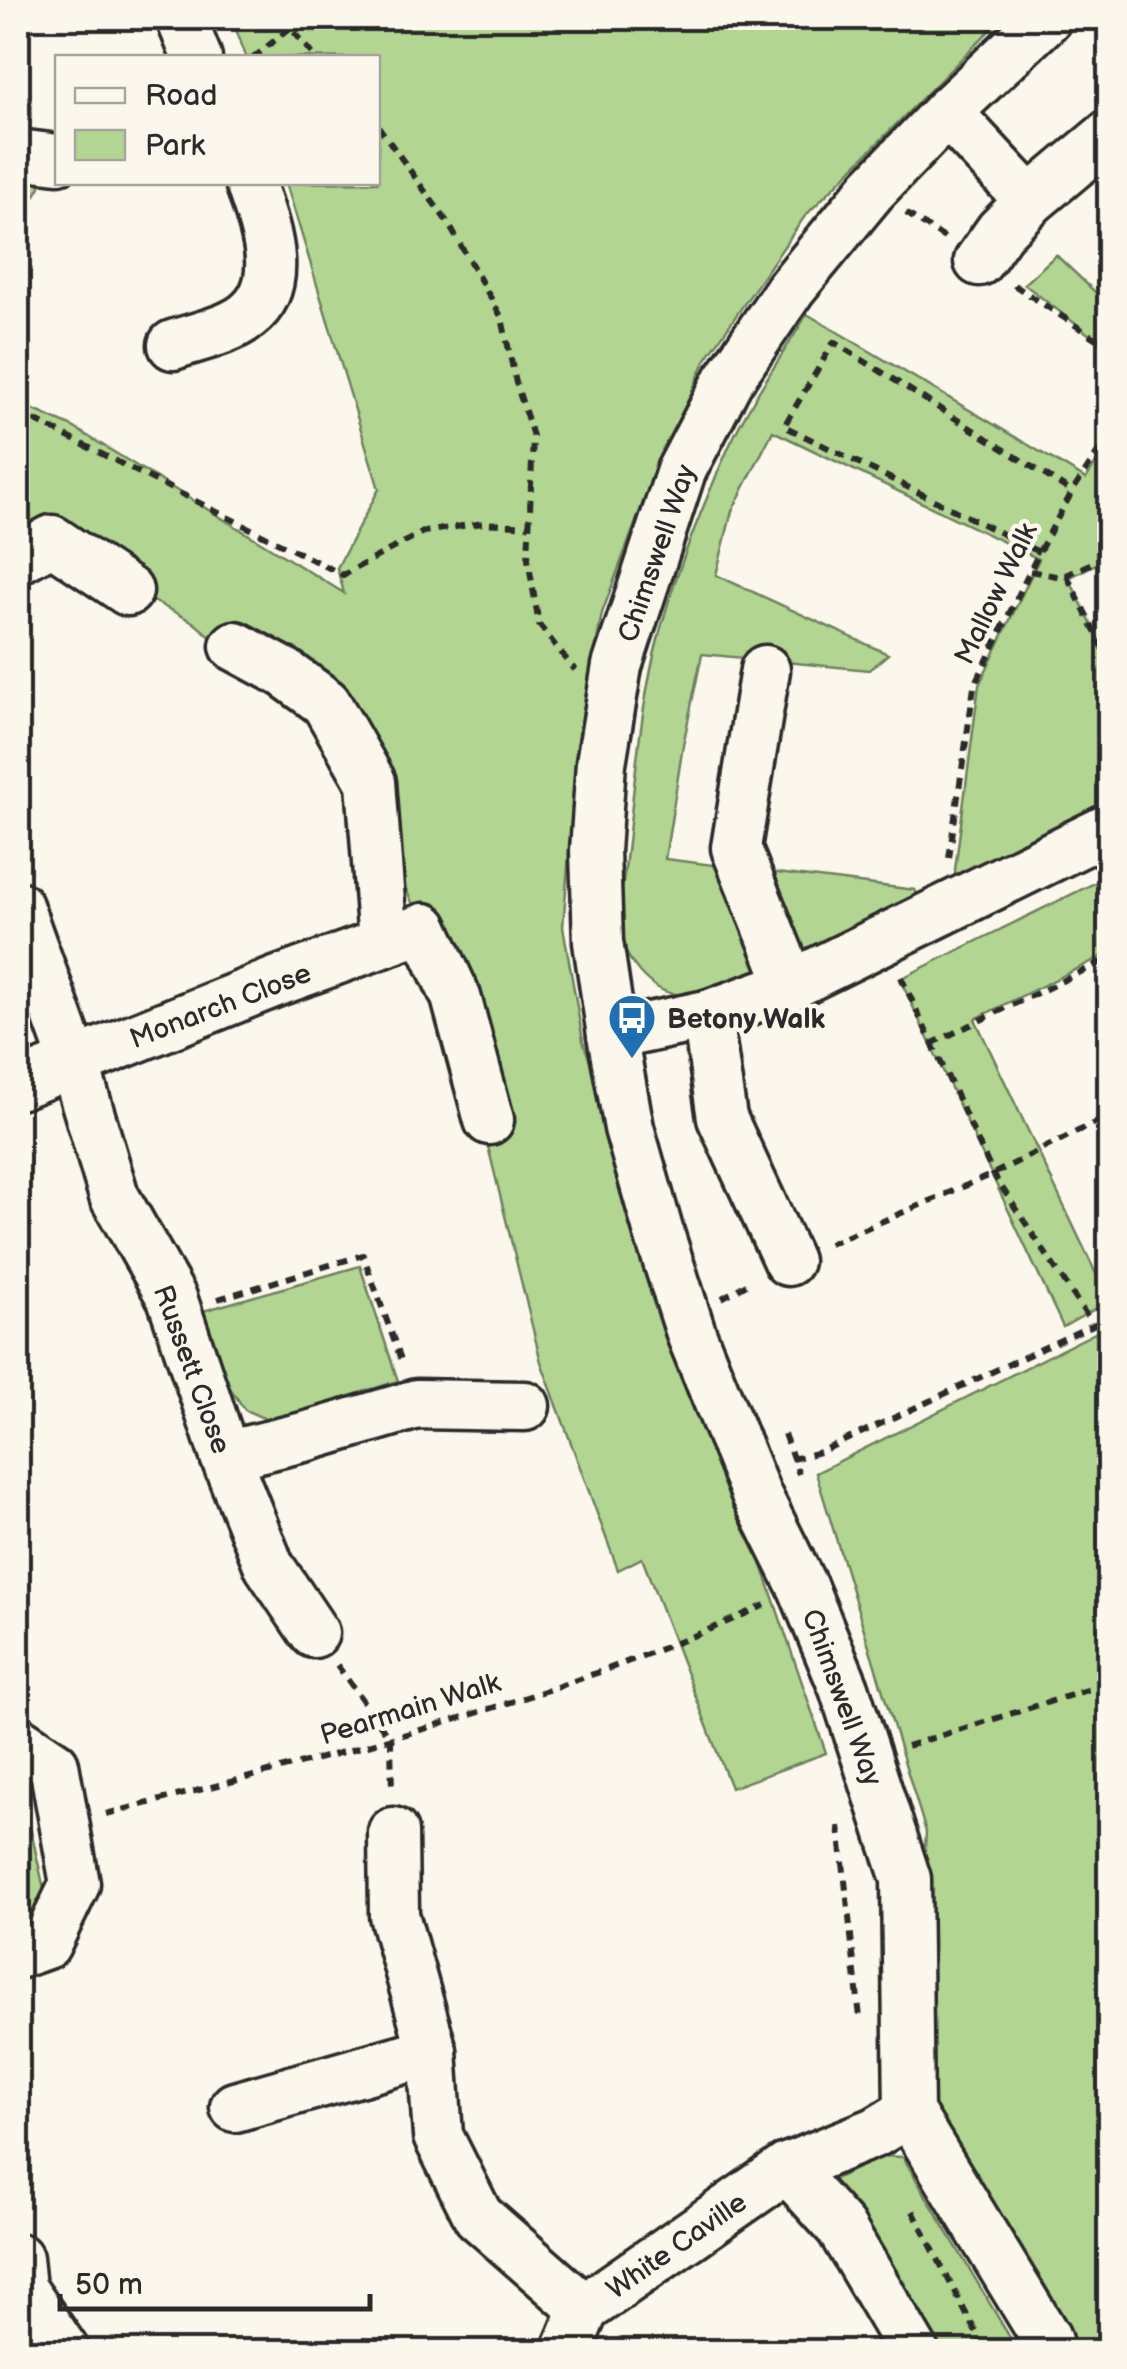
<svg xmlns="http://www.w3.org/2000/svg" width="1127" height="2369" font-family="'Balsamiq Sans',sans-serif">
<rect width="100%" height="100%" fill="#fbf7ec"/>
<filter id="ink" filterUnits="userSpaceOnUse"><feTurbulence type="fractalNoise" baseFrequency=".01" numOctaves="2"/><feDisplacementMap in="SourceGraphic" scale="20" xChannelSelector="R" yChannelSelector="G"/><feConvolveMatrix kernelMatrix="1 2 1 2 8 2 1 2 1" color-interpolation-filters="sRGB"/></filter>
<g filter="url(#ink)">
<!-- green -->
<g fill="#b2d691" stroke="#6e805e" stroke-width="2.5">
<polygon points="232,18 1002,18 805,216 706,359 644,500 602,613 578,742 563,927 583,1041 826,1753 731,1788 642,1558 618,1570 541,1362 484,1130 424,928 337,741 193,622 31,536 18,540 18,403 73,427 344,593 337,568 379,489 286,183 378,182 378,58 246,57"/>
<polygon points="18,172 42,183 18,225"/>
<polygon points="1056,255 1109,305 1109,350 1024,284"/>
<path d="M807,314L1086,479L1109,442V557L1069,578L1109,661V806L956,880L955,870L979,685L1039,559L773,431L732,511L716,575L888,654L869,670L702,654L683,745L665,859L915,890L919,898C866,923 728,1003 675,994C649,990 625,960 621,936C617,911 623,885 626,860C634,791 639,719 655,651C671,584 697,520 724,458C745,408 779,361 807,314Z"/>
<polygon points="1109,876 1109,953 975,1019 1109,1301 1063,1327 900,979"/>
<polygon points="360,1266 398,1381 270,1421 245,1410 230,1388 203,1311"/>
<polygon points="1109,1326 1109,2351 1034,2351 909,2112 926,1832 816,1473"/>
<polygon points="18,1773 44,1889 31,1920 18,1923"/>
<polygon points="882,2156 903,2157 1018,2351 931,2351 828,2182"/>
</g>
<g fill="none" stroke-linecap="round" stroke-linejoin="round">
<!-- minor casing -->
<g stroke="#2b2b2b" stroke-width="55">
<g id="minor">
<polyline points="181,18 197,58"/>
<polyline points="1047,18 947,112 872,190 791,288 728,381 681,471 617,666 601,763 595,851 598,942 612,1035 629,1128 658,1230 692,1336 756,1494 803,1588 844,1688 906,1879 909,2112 1046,2338 1050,2352"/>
<polyline points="947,112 1030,201 1110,134"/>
<polyline points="18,154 58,159"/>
<polyline points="979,261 1000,231 1030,201"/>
<path d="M173,345C196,337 228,331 247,316C289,284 264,224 250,182"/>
<polyline points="18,559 52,540 128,591"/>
<polyline points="235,646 285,673 326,703 371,782 383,943"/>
<polyline points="765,670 736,848 791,985"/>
<polyline points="18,906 74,1062 114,1196 172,1298 225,1456 269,1566 314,1633"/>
<polyline points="707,1015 722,1118 788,1261"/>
<polyline points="612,1035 707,1015 791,985 1110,828"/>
<polyline points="18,1085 278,981 424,928 456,997 489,1120"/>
<polyline points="225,1456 308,1436 417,1404 525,1406"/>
<polyline points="18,1741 54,1765 75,1884 46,1944 18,1954"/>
<polyline points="393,1832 394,1915 432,2051 438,2136 478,2216 584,2309 787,2168 876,2132 909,2112"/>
<polyline points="235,2107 432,2051"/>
<polyline points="787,2168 841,2228 914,2352"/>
<polyline points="18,2258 21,2288 65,2352"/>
<polyline points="566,2352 584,2309"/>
</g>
</g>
<!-- path -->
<g stroke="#2b2b2b" stroke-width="6" stroke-dasharray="10 8" stroke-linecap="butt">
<polyline points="283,18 315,58"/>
<polyline points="253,58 289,29"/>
<polyline points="378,126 448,223 502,318 516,383 533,436 528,559 539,625 575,670"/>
<polyline points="906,213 946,239"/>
<polyline points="1014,285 1110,348"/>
<polyline points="18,412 343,575 423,532 483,523 529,526"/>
<polyline points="1039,552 784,426 834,342 1072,492"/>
<polyline points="1030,571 1061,577 1110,555"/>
<polyline points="1067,576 1110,662"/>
<polyline points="949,858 974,687 1039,552 1072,492 1110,434"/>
<polyline points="901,977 993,1174 1093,1325"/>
<polyline points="931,1044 1110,958"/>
<polyline points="829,1244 993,1174 1110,1115"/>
<polyline points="722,1298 750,1282"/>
<polyline points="218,1299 363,1255 403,1365"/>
<polyline points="784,1434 799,1474"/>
<polyline points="792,1459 820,1452 1110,1317"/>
<polyline points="337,1665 391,1740 392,1791"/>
<polyline points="907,1746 1110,1683"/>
<path d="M106,1814C329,1757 554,1701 765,1605"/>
<polyline points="839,1826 860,2018"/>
<polyline points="913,2211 986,2352"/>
</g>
<!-- minor -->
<use href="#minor" stroke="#fbf7ec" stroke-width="48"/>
</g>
</g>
<!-- icons -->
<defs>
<g id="bus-pin" transform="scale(2.5)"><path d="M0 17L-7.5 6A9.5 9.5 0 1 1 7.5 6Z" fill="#1f6fb2" stroke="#fbf7ec"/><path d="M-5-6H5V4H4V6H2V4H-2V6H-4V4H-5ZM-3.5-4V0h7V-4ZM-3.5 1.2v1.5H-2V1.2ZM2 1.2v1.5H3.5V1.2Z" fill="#fff"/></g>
</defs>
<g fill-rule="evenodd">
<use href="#bus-pin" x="632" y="1018"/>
</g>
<g text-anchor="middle" stroke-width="9" stroke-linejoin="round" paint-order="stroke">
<!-- street labels -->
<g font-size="28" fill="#2b2b2b" stroke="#fbf7ec">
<text transform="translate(656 553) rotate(-71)" y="10">Chimswell Way</text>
<text transform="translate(995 593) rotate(-64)" y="10">Mallow Walk</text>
<text transform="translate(220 1005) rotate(-21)" y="10">Monarch Close</text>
<text transform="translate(193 1369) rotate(70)" y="10">Russett Close</text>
<text transform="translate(843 1697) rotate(70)" y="10">Chimswell Way</text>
<text transform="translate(410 1708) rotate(-17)" y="10">Pearmain Walk</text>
<text transform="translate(676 2245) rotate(-35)" y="10">White Caville</text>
</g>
<!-- poi labels -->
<g font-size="28" font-weight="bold" fill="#2b2b2b" stroke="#fbf7ec" text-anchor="start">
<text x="667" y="1028">Betony Walk</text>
</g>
</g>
<!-- margin -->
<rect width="1127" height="2369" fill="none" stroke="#fbf7ec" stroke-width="60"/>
<rect x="30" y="30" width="1067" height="2309" fill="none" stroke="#2b2b2b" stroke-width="4" filter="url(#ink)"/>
<!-- legend -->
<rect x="55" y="55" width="325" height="130" fill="#fbf7ec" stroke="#a8a59f" stroke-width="2.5"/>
<rect x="75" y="88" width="50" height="15" fill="#fbf7ec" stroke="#a8a59f" stroke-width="2.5"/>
<text x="145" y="105" font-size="30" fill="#2b2b2b">Road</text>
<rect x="75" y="130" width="50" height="30" fill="#b2d691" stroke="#a8a59f" stroke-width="2.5"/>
<text x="145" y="155" font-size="30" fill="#2b2b2b">Park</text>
<!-- scale -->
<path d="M60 2294v15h310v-15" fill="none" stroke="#2b2b2b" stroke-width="5"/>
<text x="75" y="2294" font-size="30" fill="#2b2b2b" stroke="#fbf7ec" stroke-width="8" paint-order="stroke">50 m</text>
</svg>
